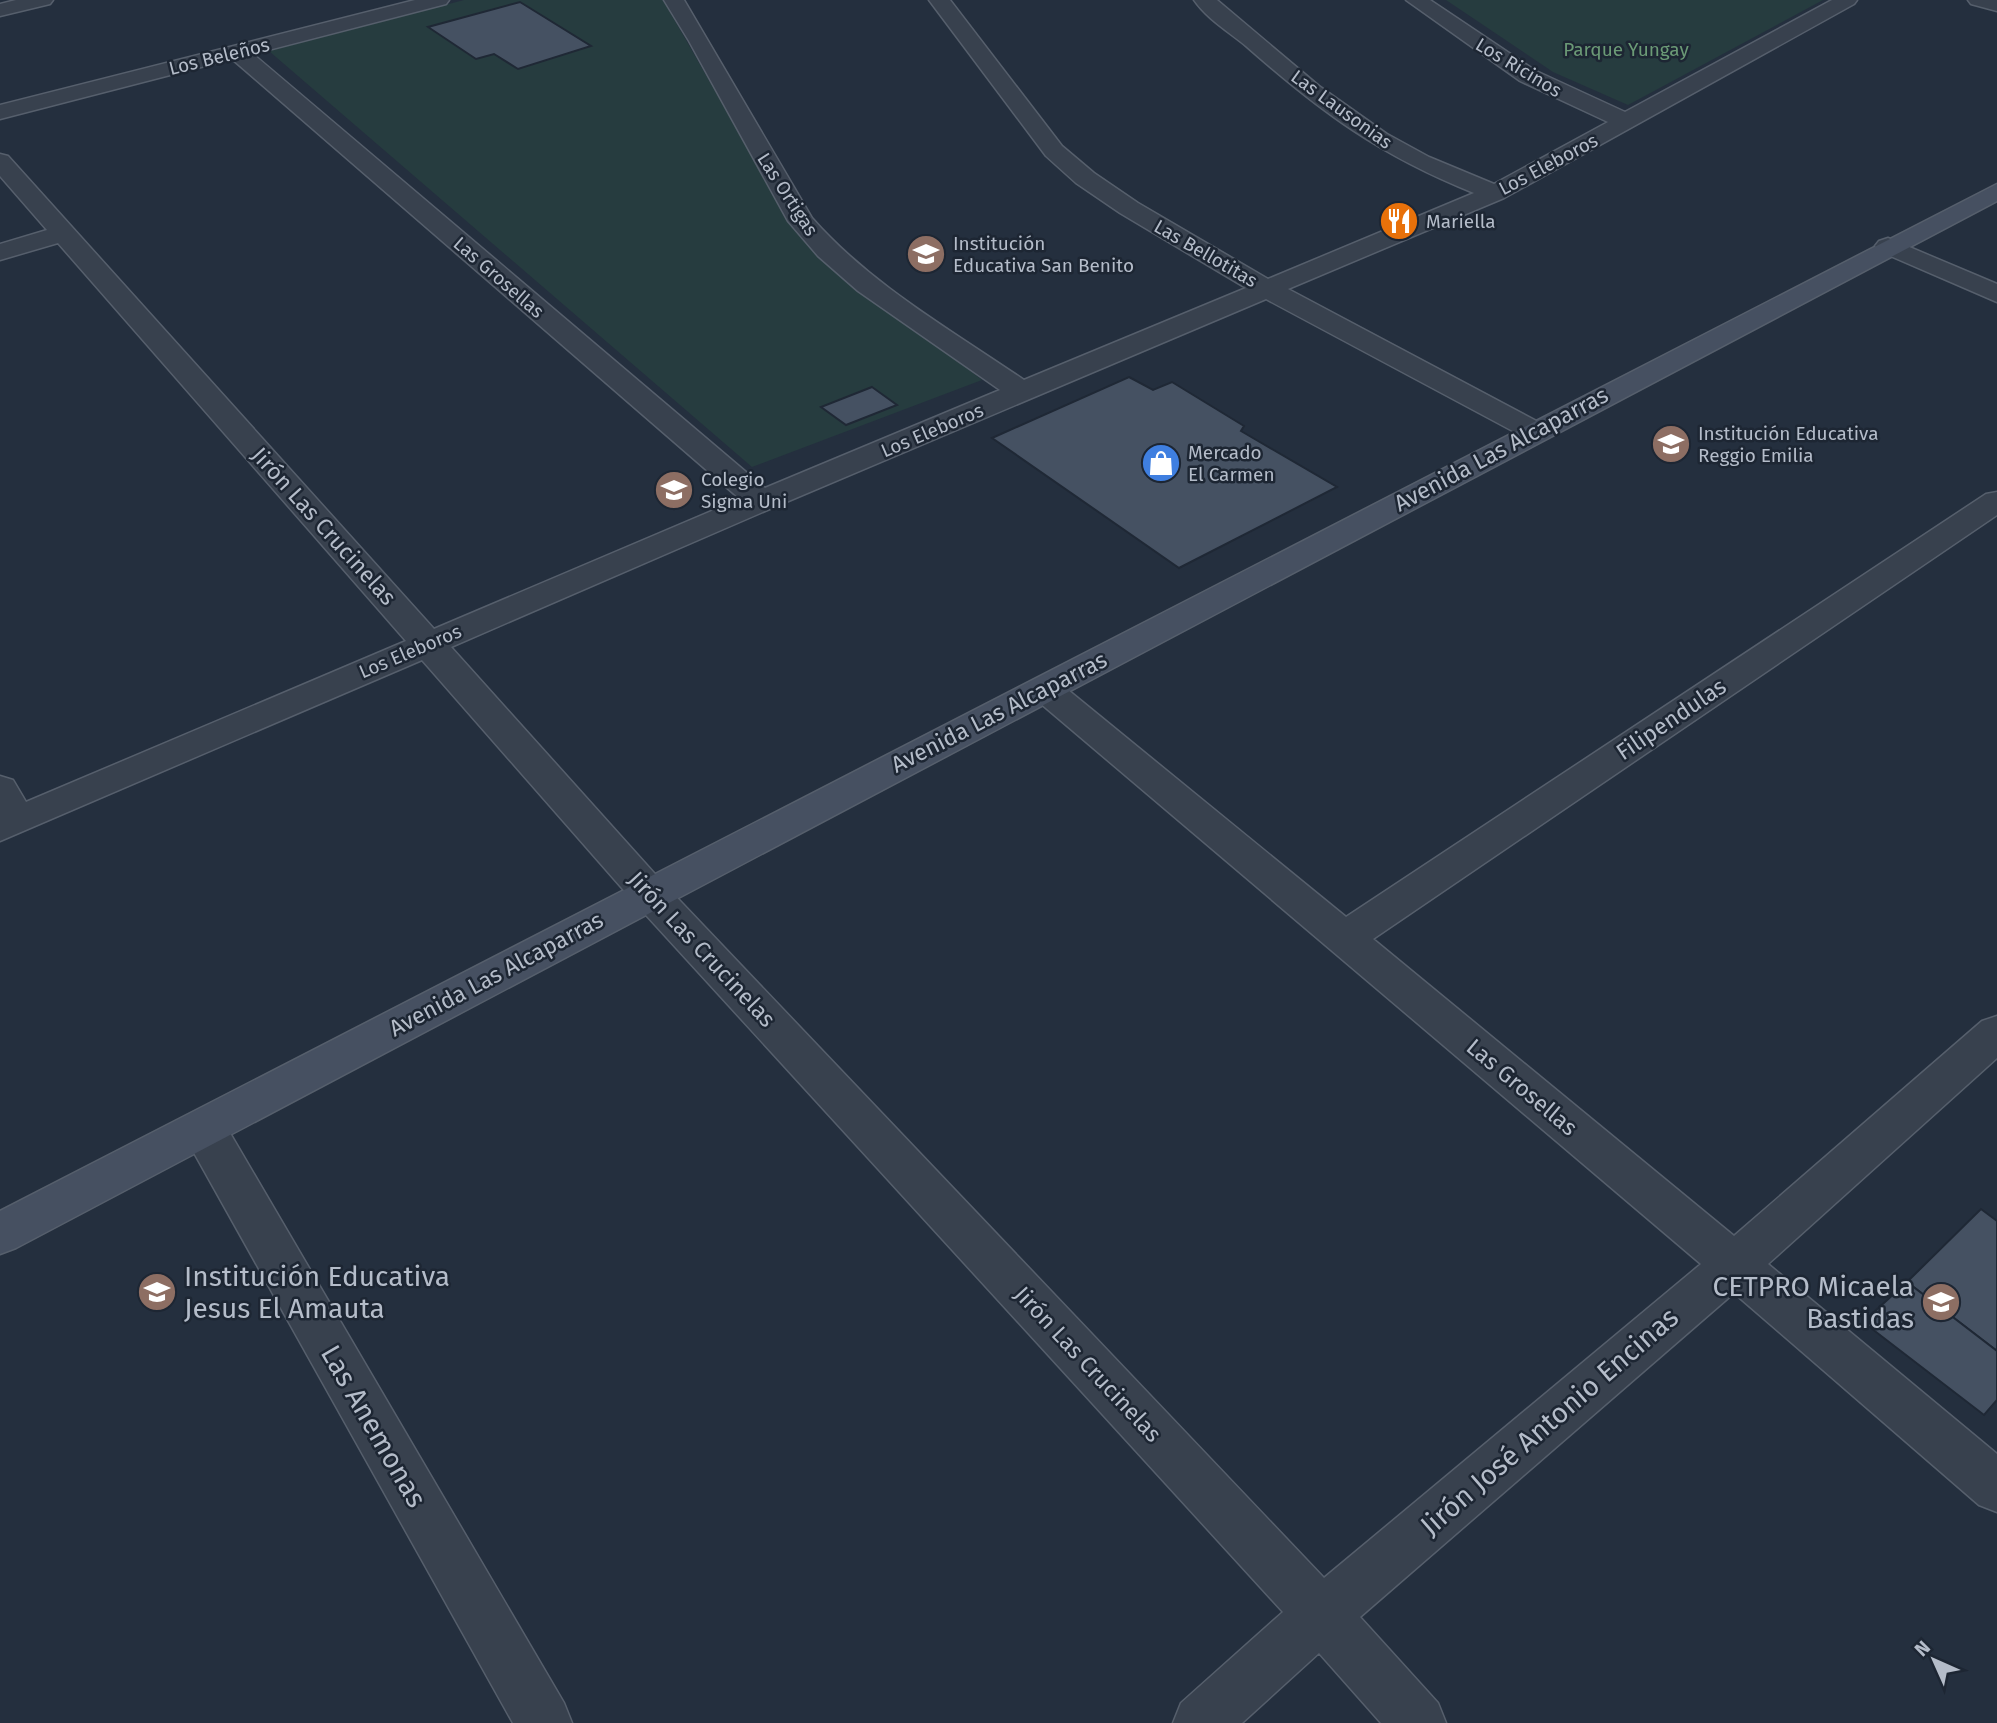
<svg xmlns="http://www.w3.org/2000/svg" width="1997" height="1723" font-family="'Fira Sans',sans-serif">
<rect width="100%" height="100%" fill="#242f3e"/>
<!-- green -->
<g fill="#263c3f">
<polygon points="464,0 663,0 785,213 853,279 982,380 752,467 269,51"/>
<polygon points="1446,0 1823,0 1628,105 1553,72"/>
</g>
<!-- building -->
<g fill="#455162" stroke="#1f2835" stroke-width="2">
<polygon points="520,2 591,46 518,69 494,54 476,59 428,27"/>
<polygon points="1129,377 1153,390 1172,382 1244,426 1241,431 1337,487 1179,568 992,438"/>
<polygon points="872,387 897,405 846,425 821,407"/>
<polygon points="1981,1209 1997,1221 1997,1351 1907,1282"/>
<polygon points="1907,1282 1997,1351 1997,1400 1984,1415 1863,1322"/>
</g>
<g fill="none" stroke-linecap="round" stroke-linejoin="round">
<!-- street casing -->
<g stroke="#565f6c" stroke-width="3">
<g id="street">
<polygon points="16,0 53,0 50,4 0,16 0,4"/>
<path d="M415,0H449L446,4L253,54L765,488L1000,390L858,291L818,256L788,221L689,41L664,0H684L812,218C871,285 951,330 1024,380L1246,288L1120,213L1076,183L1046,156L929,0H950L1062,146L1094,173L1138,203L1268,279L1474,193C1379,155 1321,112 1246,46C1229,32 1206,18 1194,0H1217L1319,86L1387,134L1429,157L1494,184L1608,122L1520,81L1406,0H1430L1536,71L1625,112L1832,0H1857L1854,4L1504,198L1288,289L1544,425L1549,431L1544,437L1534,440L1524,437L1266,299L772,508L451,647L663,883L1324,1578L1701,1264L1033,697L1028,689L1033,681L1045,678L1057,681L1346,917L1986,494L1997,492V515L1373,939L1734,1236L1982,1021L1997,1016V1058L1768,1264L1997,1454V1512L1979,1505L1734,1293L1360,1617L1438,1703L1446,1723H1381L1319,1653L1242,1723H1173L1181,1703L1283,1612L635,903L422,660L0,841V776L13,780L26,802L406,641L58,243L0,260V244L47,230L0,176V154L8,156L434,629L740,499L232,59L0,119V105Z"/>
<polygon points="1968,0 1997,0 1997,11 1971,4"/>
<polygon points="1888,238 1997,284 1997,302 1879,251 1875,246 1879,241"/>
<polygon points="204,1111 220,1116 564,1703 572,1723 513,1723 188,1142 182,1129 188,1116"/>
</g>
</g>
<!-- secondary casing -->
<g stroke="#565f6c" stroke-width="3">
<polygon id="secondary" points="1997,184 1997,201 16,1248 0,1254 0,1211"/>
</g>
<!-- street -->
<use href="#street" fill="#38414e" fill-rule="evenodd"/>
<!-- secondary -->
<use href="#secondary" fill="#465061" fill-rule="evenodd"/>
</g>
<!-- icons -->
<defs>
<g id="restaurant-disc" transform="scale(2.0125)"><circle r="9.5" fill="#e8710a" stroke="#1d2633"/><path d="M-5-6h1v4h1v-4h1v4h1v-4h1v5L-1.5 .5V6h-2V.5L-5-1ZM5-6V6H3V1.5H1.5Q1.5-4 5-6Z" fill="#fff"/></g>
<g id="school-disc" transform="scale(2.0125)"><circle r="9.5" fill="#8d6e63" stroke="#1d2633"/><path d="M0-5L7-2L0 1L-7-2ZM-4 1L0 2.5L4 1V4Q0 6-4 4Z" fill="#fff"/></g>
<g id="shop-disc" transform="scale(2.0125)"><circle r="9.5" fill="#3f7fe0" stroke="#1d2633"/><path d="M-5-2.5h2.3a2.7 3.5 0 0 1 5.4 0H5L5.5 6h-11ZM-1.5-2.5h3a1.5 2.3 0 0 0-3 0Z" fill="#fff"/></g>
<g id="university-disc" transform="scale(2.0125)"><circle r="9.5" fill="#8d6e63" stroke="#1d2633"/><path d="M0-5L7-2L0 1L-7-2ZM-4 1L0 2.5L4 1V4Q0 6-4 4Z" fill="#fff"/></g>
</defs>
<g fill-rule="evenodd">
<use href="#restaurant-disc" x="1399" y="221"/>
<use href="#school-disc" x="926" y="254"/>
<use href="#school-disc" x="1671" y="444"/>
<use href="#shop-disc" x="1161" y="463"/>
<use href="#school-disc" x="674" y="490"/>
<use href="#school-disc" x="157" y="1292"/>
<use href="#university-disc" x="1941" y="1302"/>
</g>
<g text-anchor="middle" stroke-width="5" stroke-linejoin="round" paint-order="stroke">
<!-- far-park labels -->
<g font-size="19" fill="#6b9a76" stroke="#1d2633">
<text x="1626" y="56">Parque Yungay</text>
</g>
<!-- far-street labels -->
<g font-size="19" fill="#b4bcc9" stroke="#1d2633">
<text transform="translate(219 56) rotate(-14)" y="7">Los Beleños</text>
<text transform="translate(1519 67) rotate(31)" y="7">Los Ricinos</text>
<text transform="translate(1342 109) rotate(36)" y="7">Las Lausonias</text>
<text transform="translate(1548 164) rotate(-28)" y="7">Los Eleboros</text>
<text transform="translate(788 194) rotate(57)" y="7">Las Ortigas</text>
<text transform="translate(1206 253) rotate(30)" y="7">Las Bellotitas</text>
<text transform="translate(499 277) rotate(41)" y="7">Las Grosellas</text>
<text transform="translate(932 430) rotate(-23)" y="7">Los Eleboros</text>
<text transform="translate(410 651) rotate(-23)" y="7">Los Eleboros</text>
</g>
<!-- far-poi labels -->
<g font-size="19" fill="#b4bcc9" stroke="#1d2633" text-anchor="start">
<text x="1426" y="228">Mariella</text>
<text x="953" y="250">Institución<tspan x="953" dy="22">Educativa San Benito</tspan></text>
<text x="1698" y="440">Institución Educativa<tspan x="1698" dy="22">Reggio Emilia</tspan></text>
<text x="1188" y="459">Mercado<tspan x="1188" dy="22">El Carmen</tspan></text>
<text x="701" y="486">Colegio<tspan x="701" dy="22">Sigma Uni</tspan></text>
</g>
<!-- street labels -->
<g font-size="23" fill="#b4bcc9" stroke="#1d2633">
<text transform="translate(1501 449) rotate(-28)" y="8">Avenida Las Alcaparras</text>
<text transform="translate(324 526) rotate(48)" y="8">Jirón Las Crucinelas</text>
<text transform="translate(999 712) rotate(-27)" y="8">Avenida Las Alcaparras</text>
<text transform="translate(1671 719) rotate(-34)" y="8">Filipendulas</text>
<text transform="translate(702 949) rotate(47)" y="8">Jirón Las Crucinelas</text>
<text transform="translate(496 974) rotate(-28)" y="8">Avenida Las Alcaparras</text>
<text transform="translate(1522 1087) rotate(40)" y="8">Las Grosellas</text>
<text transform="translate(1088 1364) rotate(47)" y="8">Jirón Las Crucinelas</text>
</g>
<!-- near-poi labels -->
<g font-size="28" fill="#b4bcc9" stroke="#1d2633" text-anchor="start">
<text x="184" y="1286">Institución Educativa<tspan x="184" dy="32">Jesus El Amauta</tspan></text>
<text x="1914" y="1296" text-anchor="end">CETPRO Micaela<tspan x="1914" dy="32">Bastidas</tspan></text>
</g>
<!-- near-street labels -->
<g font-size="28" fill="#b4bcc9" stroke="#1d2633">
<text transform="translate(1549 1421) rotate(-41)" y="10">Jirón José Antonio Encinas</text>
<text transform="translate(374 1426) rotate(60)" y="10">Las Anemonas</text>
</g>
</g>
<!-- north arrow -->
<g transform="translate(1934 1660) rotate(315)" stroke="#1d2633" stroke-width="5" paint-order="stroke">
<path d="M0-5L12 26L0 18L-12 26Z" fill="#b4bcc9"/>
<text y="-10" font-size="19" font-weight="bold" text-anchor="middle" fill="#b4bcc9">N</text>
</g>
</svg>
